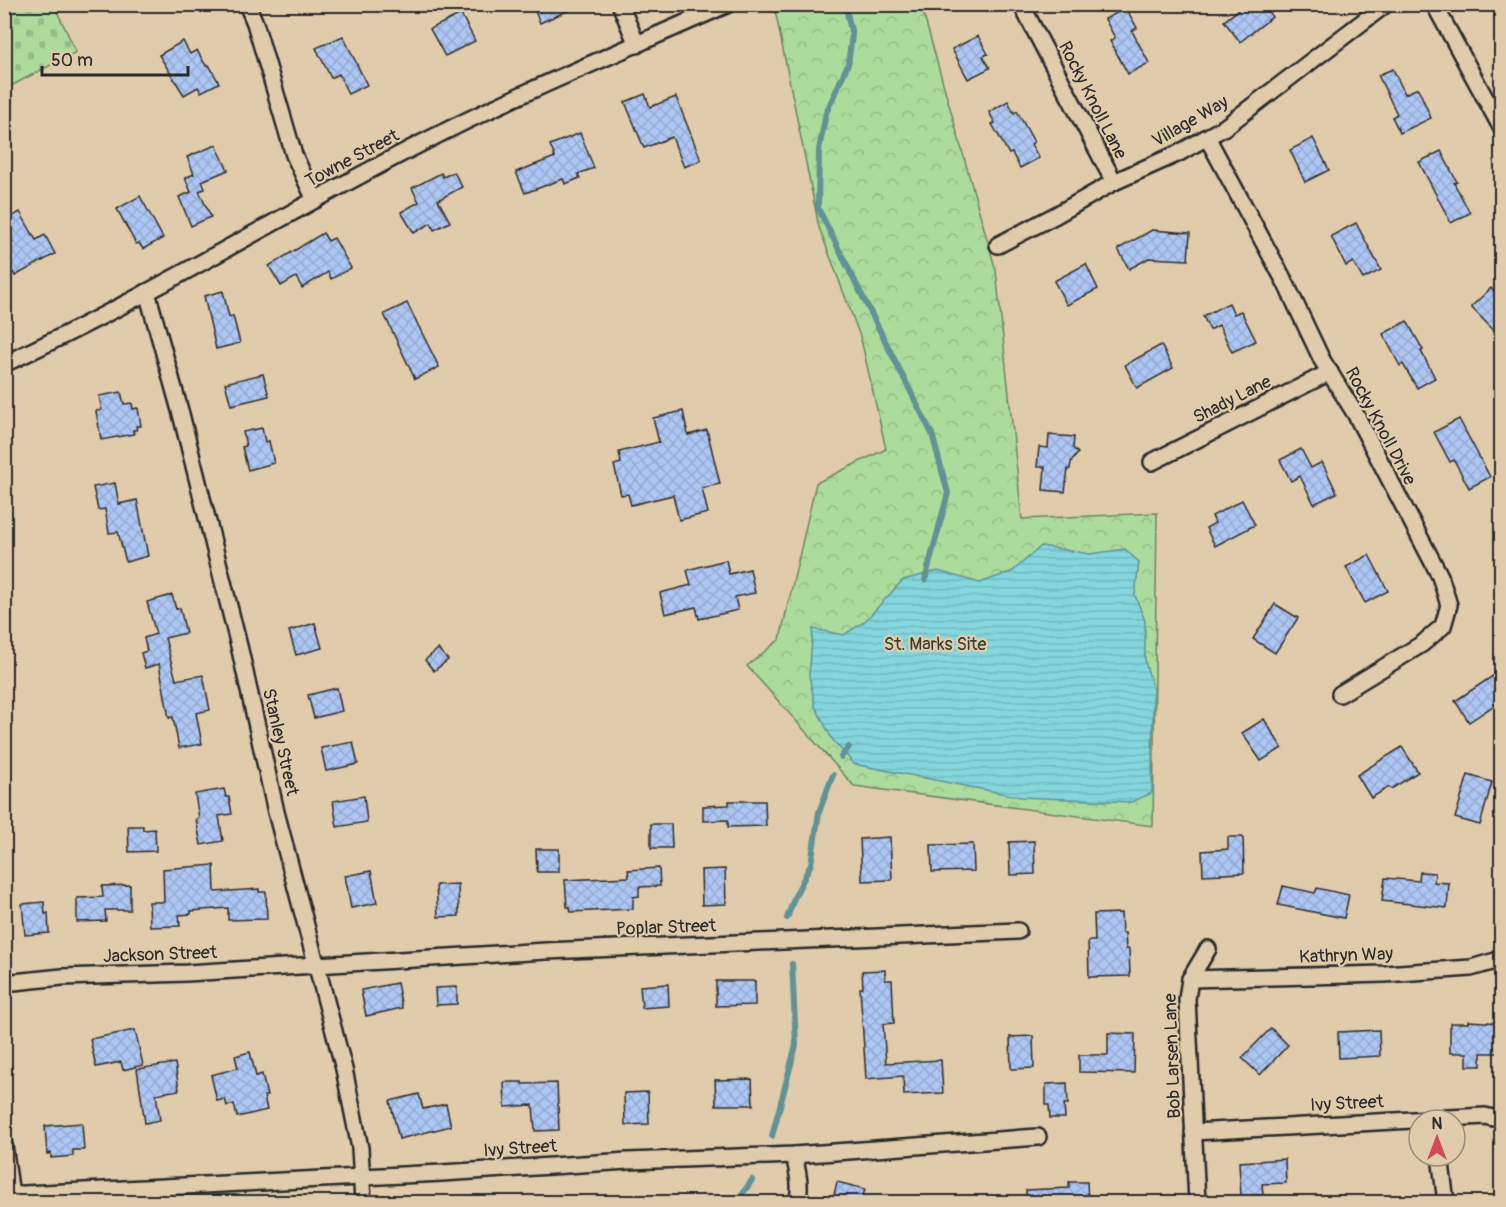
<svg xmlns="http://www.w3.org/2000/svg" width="1506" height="1207" font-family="Pangolin,sans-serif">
<defs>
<pattern id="cemetery-stones" width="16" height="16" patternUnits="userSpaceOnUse" patternTransform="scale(1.5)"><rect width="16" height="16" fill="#abdc9c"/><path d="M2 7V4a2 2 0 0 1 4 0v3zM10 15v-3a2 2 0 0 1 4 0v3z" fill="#93bd87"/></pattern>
<pattern id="park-crowns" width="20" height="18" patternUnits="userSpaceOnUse" patternTransform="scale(1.5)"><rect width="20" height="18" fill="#abdc9c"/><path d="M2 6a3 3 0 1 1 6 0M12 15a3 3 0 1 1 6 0" fill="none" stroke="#93bd87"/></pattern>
<pattern id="water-rules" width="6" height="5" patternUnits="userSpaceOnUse" patternTransform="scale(1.5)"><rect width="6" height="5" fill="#84d6dd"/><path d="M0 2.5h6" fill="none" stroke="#72b8be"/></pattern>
<pattern id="building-cross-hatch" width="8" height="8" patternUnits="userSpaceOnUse" patternTransform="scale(1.5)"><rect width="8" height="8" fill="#adc6f3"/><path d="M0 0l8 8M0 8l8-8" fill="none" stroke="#95aad0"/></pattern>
</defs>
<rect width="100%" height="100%" fill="#e0cbaa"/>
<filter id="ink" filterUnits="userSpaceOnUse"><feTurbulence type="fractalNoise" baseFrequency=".0167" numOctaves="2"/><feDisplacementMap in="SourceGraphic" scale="12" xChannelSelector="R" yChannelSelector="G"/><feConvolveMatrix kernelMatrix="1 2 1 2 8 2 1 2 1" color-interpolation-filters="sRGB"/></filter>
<g filter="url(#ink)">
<!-- cemetery -->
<polygon fill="url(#cemetery-stones)" stroke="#6b8464" stroke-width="1.5" points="5,4 54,5 76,52 5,89"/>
<!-- park -->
<polygon fill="url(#park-crowns)" stroke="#6b8464" stroke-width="1.5" points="774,5 921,5 996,271 1022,519 1157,513 1153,826 854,786 747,666 780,639 816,483 886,449 861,339 819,227"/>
<!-- water -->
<polygon fill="url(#water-rules)" stroke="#609296" stroke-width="1.5" points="1041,546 1090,554 1125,549 1139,562 1135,595 1145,621 1145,662 1153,688 1152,793 1131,802 1021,797 854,764 832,739 815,706 809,675 813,629 844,635 864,622 903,580 938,571 980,583 1013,571"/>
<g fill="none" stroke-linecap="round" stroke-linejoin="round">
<!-- stream -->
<g stroke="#609296" stroke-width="6">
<polyline points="845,4 852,35 848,64 826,113 819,150 818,208 932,434 948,493 925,580"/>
<polyline points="841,757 849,747"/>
<polyline points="787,918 795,896 811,864 819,812 833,775"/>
<polyline points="772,1136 796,1045 792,964"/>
<polyline points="737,1202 752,1180"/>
</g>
</g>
<!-- building -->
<g fill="url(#building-cross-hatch)" stroke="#2b2b2b" stroke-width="1.5">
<polygon points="532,4 583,4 540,23"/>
<polygon points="1246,4 1263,4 1272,17 1240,42 1224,21"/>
<polygon points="1126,8 1137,28 1132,31 1149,63 1128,74 1110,41 1115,38 1105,19"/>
<polygon points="461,14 475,41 445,56 430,29"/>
<polygon points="343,36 367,85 348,94 339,74 331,78 316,48"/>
<polygon points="978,36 988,54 983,56 990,68 968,79 952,49"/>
<polygon points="183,41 190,54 197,50 206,66 209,65 219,83 201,92 198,87 184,95 159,55"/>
<polygon points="1393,69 1405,94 1418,88 1431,118 1400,133 1392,117 1397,114 1378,75"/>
<polygon points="645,94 650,107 676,97 701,160 684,167 672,137 644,148 625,102"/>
<polygon points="1008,101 1014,113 1017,111 1034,142 1031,144 1039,158 1020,168 1012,153 1009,154 992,124 995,123 989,112"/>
<polygon points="580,133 594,168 578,174 580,178 565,184 563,179 525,193 516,172 555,157 550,145"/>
<polygon points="1313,138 1329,170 1305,182 1290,150"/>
<polygon points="216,145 228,170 202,181 205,189 199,191 211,217 191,226 179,197 191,192 185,178 194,174 187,157"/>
<polygon points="1441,151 1457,182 1454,183 1470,213 1451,223 1419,162"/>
<polygon points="454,172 462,187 438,200 450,222 434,230 431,223 414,233 401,212 419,202 412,188 441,173 443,177"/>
<polygon points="140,196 163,238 143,249 139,243 136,244 117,209"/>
<polygon points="20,212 36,240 45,235 55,254 15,276 9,266 4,268 4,247 13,242 4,226 4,221"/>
<polygon points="1356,223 1381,270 1363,279 1353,262 1346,266 1331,236"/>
<polygon points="1152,230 1190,233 1188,260 1149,258 1129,269 1118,249"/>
<polygon points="323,233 328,241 334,238 351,268 331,279 328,272 302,288 296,277 281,286 269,266"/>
<polygon points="1086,264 1098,289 1067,305 1054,281"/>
<polygon points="1491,288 1502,299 1502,339 1471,307"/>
<polygon points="223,291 229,317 233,316 240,343 216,349 204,296"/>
<polygon points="407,303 439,367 415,379 384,314"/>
<polygon points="1229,303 1234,314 1241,311 1256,341 1232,352 1219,325 1210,330 1203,316"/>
<polygon points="1407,321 1423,350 1421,351 1435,378 1417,388 1403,364 1400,366 1383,334"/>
<polygon points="1161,345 1173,368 1137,388 1125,365"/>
<polygon points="263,374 269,396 231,405 225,383"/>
<polygon points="121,392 124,404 132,403 133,409 138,408 141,426 136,426 137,430 133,430 134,434 101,440 96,411 102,410 99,396"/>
<polygon points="683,411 688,435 707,430 720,484 702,488 708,513 679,520 673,495 631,505 628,494 621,495 614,465 621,463 619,452 659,442 653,418"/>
<polygon points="1459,419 1490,477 1469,488 1454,460 1450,462 1434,432"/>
<polygon points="262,428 265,442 269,441 274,463 248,470 242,447 246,446 243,432"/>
<polygon points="1049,435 1074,437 1073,448 1078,453 1071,462 1070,469 1068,469 1065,492 1043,490 1045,467 1037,467 1039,447 1048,448"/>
<polygon points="1301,449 1311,468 1322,462 1337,493 1314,504 1300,476 1291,481 1280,460"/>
<polygon points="115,483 119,504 137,500 148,556 126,562 118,532 109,533 105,509 98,510 93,487"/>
<polygon points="1242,500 1255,525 1215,546 1206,528 1215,523 1212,516"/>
<polygon points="1369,555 1388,591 1365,603 1346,567"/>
<polygon points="726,560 729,574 750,569 755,593 735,597 738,610 699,619 696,607 665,614 660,593 691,585 687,570"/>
<polygon points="172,595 176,609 180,608 186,633 165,638 176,680 203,675 210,710 196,713 202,744 179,748 173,717 169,718 159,664 145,668 141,653 147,651 144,638 156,634 147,602"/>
<polygon points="1275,604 1298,618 1275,653 1253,639"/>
<polygon points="315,623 322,648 296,655 289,631"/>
<polygon points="438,649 448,660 434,671 425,660"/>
<polygon points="1502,670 1502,700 1469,722 1455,701"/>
<polygon points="337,688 342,711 314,718 308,695"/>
<polygon points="1264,719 1282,748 1261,761 1242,733"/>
<polygon points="353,742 358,764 326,771 321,748"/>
<polygon points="1402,747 1418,772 1391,789 1389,787 1371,798 1357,775"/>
<polygon points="1468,775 1492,782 1480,825 1455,818"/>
<polygon points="224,789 226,797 229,797 232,814 219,816 223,841 201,845 196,819 199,818 195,794"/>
<polygon points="364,796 367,822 337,827 333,801"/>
<polygon points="729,801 765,801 766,826 728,827 728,820 703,821 703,806 729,805"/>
<polygon points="651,824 671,824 672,848 651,848"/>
<polygon points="128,826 143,826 143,830 155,829 156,851 129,852"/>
<polygon points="890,837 892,880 862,881 860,839"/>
<polygon points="1228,837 1243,837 1244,873 1203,875 1202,851 1228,849"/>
<polygon points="1034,841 1035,874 1010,875 1009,842"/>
<polygon points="973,844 974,871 932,872 931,845"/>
<polygon points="536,849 559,849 559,872 537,872"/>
<polygon points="214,865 215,892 259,889 259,892 266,892 267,919 228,920 228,908 191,911 191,914 179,915 180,926 150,927 149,902 164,902 163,869"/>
<polygon points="659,868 660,886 639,887 639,896 633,897 633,909 571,912 570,907 567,907 565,880 629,877 628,870"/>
<polygon points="725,869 726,904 702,905 701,870"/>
<polygon points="371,871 377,903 351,908 345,876"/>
<polygon points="1420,872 1435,873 1434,882 1449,883 1447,908 1382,901 1385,878 1419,881"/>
<polygon points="458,884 459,916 438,917 436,885"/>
<polygon points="130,885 130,910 105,910 106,921 77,922 77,898 103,897 102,886"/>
<polygon points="1283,886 1315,893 1317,888 1349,895 1344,918 1278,905"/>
<polygon points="44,902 45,914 48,913 49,933 25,935 22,904"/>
<polygon points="1121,913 1122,933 1125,933 1126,949 1129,949 1130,976 1089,977 1088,941 1095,941 1094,914"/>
<polygon points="885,970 885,980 892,980 894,1023 883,1024 886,1063 941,1060 943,1093 904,1095 903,1076 866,1079 860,988 863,988 862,971"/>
<polygon points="716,981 755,981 755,1005 716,1006"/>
<polygon points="397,983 402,1008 366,1016 361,990"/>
<polygon points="668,984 669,1006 642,1008 640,986"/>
<polygon points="457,987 457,1004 436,1005 435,988"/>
<polygon points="1468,1021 1502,1023 1502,1053 1481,1053 1481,1066 1467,1066 1467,1053 1450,1053 1450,1023 1468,1023"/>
<polygon points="1271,1028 1288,1045 1260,1075 1242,1058"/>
<polygon points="135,1030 143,1065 123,1070 121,1062 96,1067 90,1039"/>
<polygon points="1379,1030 1380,1056 1339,1058 1338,1032"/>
<polygon points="1108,1033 1135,1034 1134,1073 1079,1072 1079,1055 1108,1055"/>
<polygon points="1033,1036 1034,1068 1011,1069 1010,1037"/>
<polygon points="250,1052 256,1076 262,1074 267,1096 264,1096 267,1110 237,1117 234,1104 227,1106 225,1099 217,1101 211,1075 238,1068 235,1056"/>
<polygon points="175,1063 179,1090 156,1094 160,1120 145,1123 137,1069"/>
<polygon points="752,1079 753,1105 716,1105 715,1080"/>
<polygon points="504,1082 522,1082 522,1084 557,1083 559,1130 535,1131 533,1105 505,1107"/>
<polygon points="1067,1083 1068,1104 1064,1104 1065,1118 1050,1118 1049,1105 1046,1105 1046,1084"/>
<polygon points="648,1092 649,1124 625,1125 624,1093"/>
<polygon points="419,1094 423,1109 446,1104 451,1126 399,1139 390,1101"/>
<polygon points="82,1123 84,1150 73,1150 73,1156 51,1158 51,1153 47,1154 45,1126"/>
<polygon points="1285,1159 1286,1183 1262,1184 1263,1195 1241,1196 1239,1162"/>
<polygon points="837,1182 865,1189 861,1203 832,1203"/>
<polygon points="1069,1182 1087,1182 1088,1203 1026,1203 1026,1190 1069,1188"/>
</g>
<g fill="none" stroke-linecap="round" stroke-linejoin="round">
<!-- street casing -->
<g stroke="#2b2b2b" stroke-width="20">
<g id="street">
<polyline points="247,4 255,23 294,155 315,200"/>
<polyline points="620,4 637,45"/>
<polyline points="1021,4 1114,182"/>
<polyline points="1434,4 1502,129"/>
<polyline points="1207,137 1286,284 1322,360 1356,415 1440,576 1449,605 1443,626 1422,644 1340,694"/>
<polyline points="998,245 1056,215 1114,182 1179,153 1225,127 1386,4"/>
<polyline points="147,292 181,414 240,650 276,812 344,1069 360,1148 363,1202"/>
<path d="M4,364C146,299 279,216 418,145C518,93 625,50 728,4"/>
<polyline points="1152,462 1330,372"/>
<polyline points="1190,979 1385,974 1471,968 1502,959"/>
<polyline points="4,983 62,977 187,973 546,951 1018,931"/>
<polyline points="1193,1132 1485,1116 1502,1120"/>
<polyline points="4,1145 11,1195"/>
<path d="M794,1155C797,1170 802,1187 797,1202"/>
<polyline points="1440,1156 1446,1202"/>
<polyline points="4,1195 442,1173 628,1161 794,1155 1038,1137"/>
<polyline points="1197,1202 1187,999 1190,979 1208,949"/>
</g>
</g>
<!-- street -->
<use href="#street" stroke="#e0cbaa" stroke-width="15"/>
</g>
</g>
<g text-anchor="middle" stroke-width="4.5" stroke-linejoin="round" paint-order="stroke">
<!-- street labels -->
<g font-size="18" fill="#2b2b2b" stroke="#e0cbaa">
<text transform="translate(1093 100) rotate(63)" y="6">Rocky Knoll Lane</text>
<text transform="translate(1190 121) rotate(-30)" y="6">Village Way</text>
<text transform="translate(352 158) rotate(-28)" y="6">Towne Street</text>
<text transform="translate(1232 399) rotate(-27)" y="6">Shady Lane</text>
<text transform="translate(1381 426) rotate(62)" y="6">Rocky Knoll Drive</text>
<text transform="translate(281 742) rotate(77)" y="6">Stanley Street</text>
<text transform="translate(666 927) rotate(-2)" y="6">Poplar Street</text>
<text transform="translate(160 954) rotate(-2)" y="6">Jackson Street</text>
<text transform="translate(1346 955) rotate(-2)" y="6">Kathryn Way</text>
<text transform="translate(1172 1056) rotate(-92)" y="6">Bob Larsen Lane</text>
<text transform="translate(1347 1103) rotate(-3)" y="6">Ivy Street</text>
<text transform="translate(520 1148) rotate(-4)" y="6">Ivy Street</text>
</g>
<!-- park labels -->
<g font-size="18" fill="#383d36" stroke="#e0cbaa">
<text x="935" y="650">St. Marks Site</text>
</g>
</g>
<!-- margin -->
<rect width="1506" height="1207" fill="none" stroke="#e0cbaa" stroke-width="24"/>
<rect x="12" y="12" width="1482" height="1183" fill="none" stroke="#2b2b2b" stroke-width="2" filter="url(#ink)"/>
<!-- north arrow -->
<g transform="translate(1437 1138)"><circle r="28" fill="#e0cbaa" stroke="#988b77" stroke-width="1.5"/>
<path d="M0-4.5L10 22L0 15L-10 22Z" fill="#d1495b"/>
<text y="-9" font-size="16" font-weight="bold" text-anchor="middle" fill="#2b2b2b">N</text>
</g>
<!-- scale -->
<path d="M42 66v9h146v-9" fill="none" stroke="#2b2b2b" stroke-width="3"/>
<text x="51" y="66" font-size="18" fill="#2b2b2b" stroke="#e0cbaa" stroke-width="4.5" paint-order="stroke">50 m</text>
</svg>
